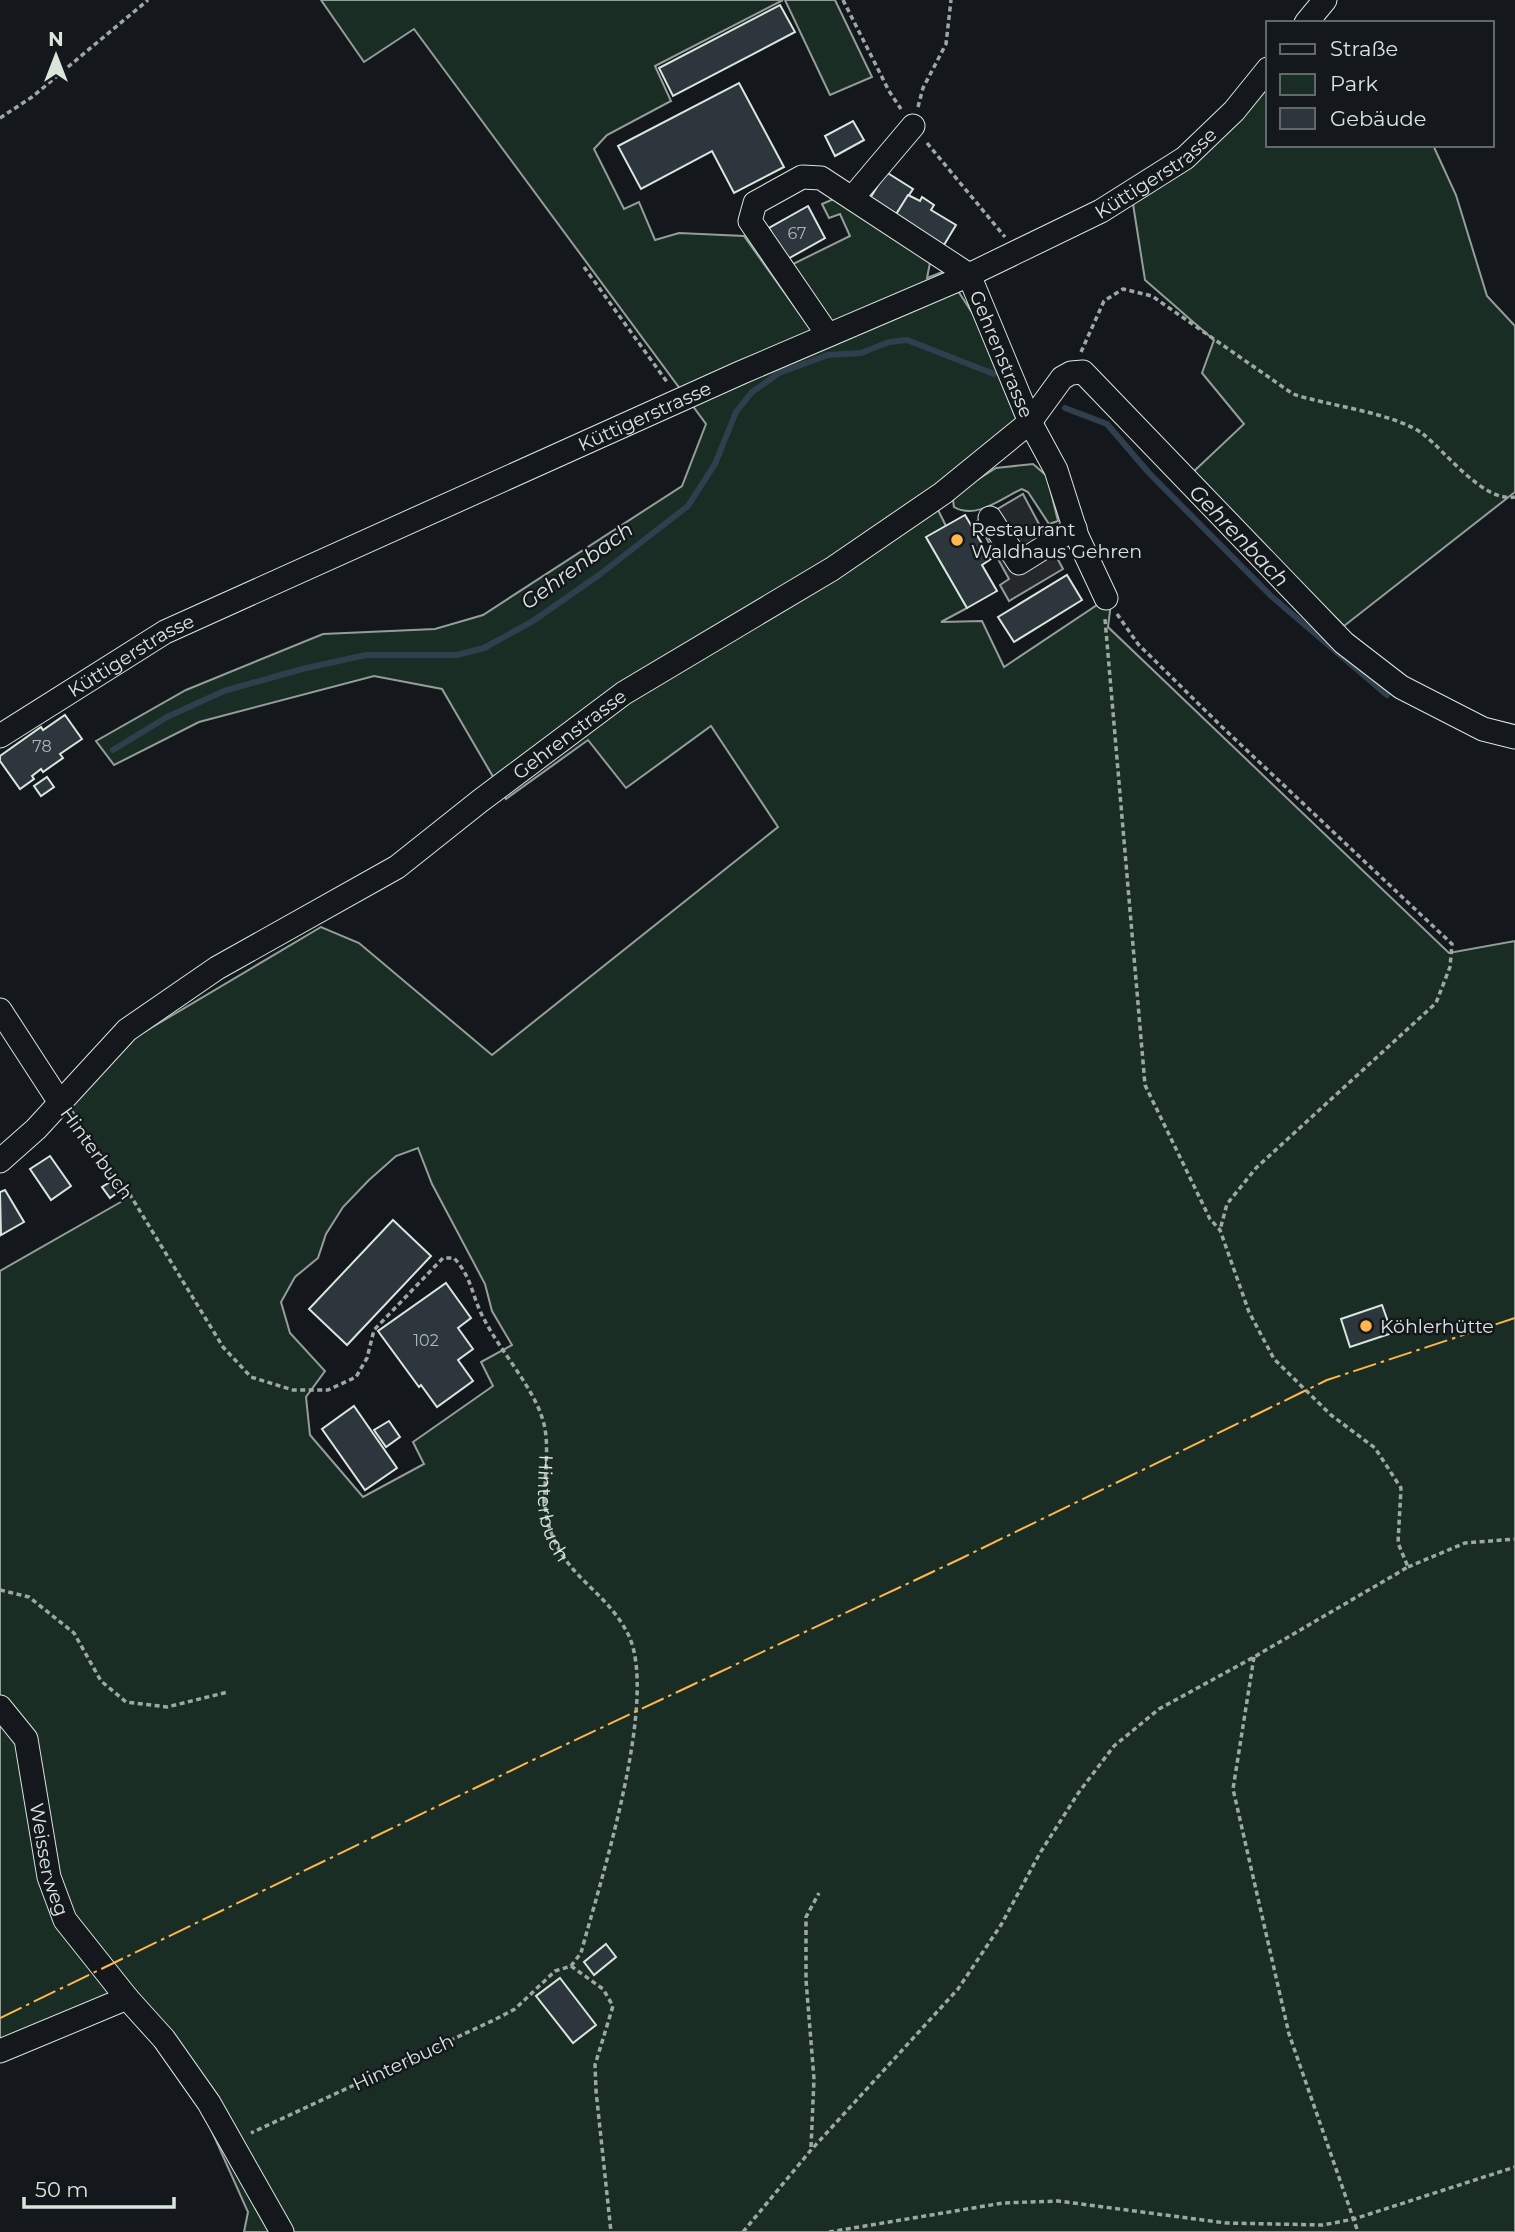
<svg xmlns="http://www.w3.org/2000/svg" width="1515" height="2232" font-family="Montserrat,sans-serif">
<rect width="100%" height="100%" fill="#14181c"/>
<!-- green -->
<g fill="#1a2d24" stroke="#939e99" stroke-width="2" fill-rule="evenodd">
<path d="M321,0H783L655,66L671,101L607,135L594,149L624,209L639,202L655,240L679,233L744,236L809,327L787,267L850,236L840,214L829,218L822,204L836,198L931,258L927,278L945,271L1044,423L879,526L938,510L946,526L927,538L967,608L941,622L982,621L1004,667L1112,595L1108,627L1449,953L1515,941V2232H244L248,2212L197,2098L126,2008L0,2059V1271L126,1199L61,1092L139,1035L321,927L359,943L492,1055L778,827L711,726L626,788L588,740L506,799L442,689L374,676L199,722L114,765L96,741L186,690L323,634L435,629L483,615L682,486L706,424L414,29L364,62ZM418,1148L432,1184L485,1284L492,1311L512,1345L481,1362L493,1386L413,1442L424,1464L363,1497L310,1435L306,1397L325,1371L290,1333L281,1302L295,1277L318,1258L326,1234L343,1207L369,1180L396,1156Z"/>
<polygon points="785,0 835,0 872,77 830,95"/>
<polygon points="1268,75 1268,145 1433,145 1456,195 1487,296 1515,326 1515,492 1344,626 1192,473 1244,424 1202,373 1214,340 1145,280 1133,204"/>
<path d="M1033,464L1047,476L1058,521L1049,524L1028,492L1022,489C1001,498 977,520 954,507L953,500L958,492L996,468Z"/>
</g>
<!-- parking -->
<polygon fill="#24282b" stroke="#939e99" stroke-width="2" points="1023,494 1063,569 1009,601 1000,585 1009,579 977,521"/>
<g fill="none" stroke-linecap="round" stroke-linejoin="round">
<!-- stream -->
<g stroke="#2f3f4d" stroke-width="6">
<polyline points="1065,408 1107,424 1149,473 1271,596 1387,695"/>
<polyline points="113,750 167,717 224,691 302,669 366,655 457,655 484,648 533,621 599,575 688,506 715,464 736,412 752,392 779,373 828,355 861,353 889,342 907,340 994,374"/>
</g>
</g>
<!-- building -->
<g fill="#2c363c" stroke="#d8e6dc" stroke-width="2">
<polygon points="780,5 795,32 673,96 659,68"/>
<polygon points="739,83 784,167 734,193 712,151 641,189 618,146"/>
<polygon points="853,121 864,140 835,156 825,136"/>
<polygon points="886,172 913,189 895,216 869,200"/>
<polygon points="908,195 920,201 922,197 934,205 931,210 956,225 944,245 895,216"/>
<polygon points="808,206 825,238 786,260 769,228"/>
<polygon points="965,515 991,559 982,565 997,591 967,608 926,537"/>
<polygon points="1067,575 1082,600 1014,642 998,617"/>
<polygon points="65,715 82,739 60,754 63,758 43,772 41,769 32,776 34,779 20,789 0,761 0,756 41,727 43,730"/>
<polygon points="47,777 54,787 41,796 34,786"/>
<polygon points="50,1156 71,1186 51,1200 30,1169"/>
<polygon points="110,1182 117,1193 110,1198 102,1187"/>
<polygon points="5,1190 24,1222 1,1235 0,1192"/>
<polygon points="393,1220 431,1256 347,1345 309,1309"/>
<polygon points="446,1283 471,1318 458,1328 473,1349 458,1360 473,1381 437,1407 421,1385 419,1387 378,1331"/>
<polygon points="1382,1305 1392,1333 1350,1347 1341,1319"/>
<polygon points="354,1406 397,1468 365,1490 322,1429"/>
<polygon points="389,1421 400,1437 386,1447 374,1430"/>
<polygon points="606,1944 616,1957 594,1975 584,1962"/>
<polygon points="560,1978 596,2025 573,2043 536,1996"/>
</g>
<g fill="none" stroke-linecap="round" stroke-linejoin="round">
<!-- minor casing -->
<g stroke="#d8e6dc" stroke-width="25">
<g id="minor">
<polyline points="1306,23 1325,0"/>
<polyline points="853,197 913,126"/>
<path id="s2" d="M828,335L750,221L755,203L802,177L821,178L969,275L1030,422L1056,470L1077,536L1106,598"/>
<polyline points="990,518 1019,563 1075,528"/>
<path id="s3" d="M0,736L165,632L740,373L969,275L1101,211L1185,158L1234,111L1268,69"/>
<polyline points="0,1010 59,1101"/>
<path id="s4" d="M0,1161L36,1129L127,1030L217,968L397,867L480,801L624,693L832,569L943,493L1030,422L1062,378L1071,373L1083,372L1344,643L1401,687L1483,729L1515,737"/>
<path id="s5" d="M0,1707L26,1739L49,1877L65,1920L127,1998L164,2039L209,2103L282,2232"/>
<polyline points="0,2051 127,1998"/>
</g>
</g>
<!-- path -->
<g stroke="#9da8a2" stroke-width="3.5" stroke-dasharray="5 3.5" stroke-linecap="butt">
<polyline points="843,0 889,91 901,109"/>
<polyline points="918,107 923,88 946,44 951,0"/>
<polyline points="0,118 32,97 148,0"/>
<polyline points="927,143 1005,237"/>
<polyline points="584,267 667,382"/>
<path d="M1081,352L1104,301L1123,289L1152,296L1293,394C1329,406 1395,413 1423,434C1446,452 1484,503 1515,497"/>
<polyline points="1117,614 1138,644 1221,726 1452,944 1450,967 1436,1003 1256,1168 1227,1204 1220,1230"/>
<path id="s1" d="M73,1119L124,1185L223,1347L251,1377L293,1390H328L356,1377L367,1358L374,1330L443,1258H454C472,1277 472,1297 484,1319C501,1353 539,1393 545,1429C550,1458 541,1490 547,1519C561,1577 604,1587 628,1634C660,1698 600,1882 581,1953L571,1966L555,1971L515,2009L494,2020L251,2133"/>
<polyline points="1408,1567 1465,1543 1515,1539"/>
<polyline points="0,1590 29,1597 74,1633 101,1681 126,1702 167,1707 228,1692"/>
<polyline points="1254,1657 1233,1789 1289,2034 1358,2232"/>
<polyline points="571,1966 603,1989 613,2006 595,2065 596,2091 611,2232"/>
<polyline points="811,2147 814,2079 806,1980 806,1917 819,1893"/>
<polyline points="743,2232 811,2150 958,1989 1001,1925 1040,1853 1079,1792 1114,1746 1159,1709 1254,1657 1408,1567 1398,1543 1401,1488 1375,1448 1331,1415 1274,1359 1249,1312 1220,1230 1210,1219 1145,1085 1105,619"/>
<polyline points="829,2232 1003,2203 1058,2201 1226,2223 1323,2225 1354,2219 1515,2167"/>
</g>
<!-- minor -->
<use href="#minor" stroke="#14181c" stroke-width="23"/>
<!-- power -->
<polyline stroke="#ffb74d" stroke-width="2" stroke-dasharray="24 5 3.5 5" stroke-linecap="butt" points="0,2018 535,1759 960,1559 1327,1380 1515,1318"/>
</g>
<!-- markers -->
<g fill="#ffb74d" stroke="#14181c" stroke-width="2.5">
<circle cx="957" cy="540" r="7"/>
<circle cx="1366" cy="1326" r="7"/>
</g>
<g text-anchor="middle" stroke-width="5" stroke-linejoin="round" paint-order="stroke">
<!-- number labels -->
<g font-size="16" fill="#adbab4">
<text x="797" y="239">67</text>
<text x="42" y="752">78</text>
<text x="426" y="1346">102</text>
</g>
<!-- street labels -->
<g font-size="19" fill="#d8e6dc" stroke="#14181c">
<text dy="7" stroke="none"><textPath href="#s3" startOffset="1288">Küttigerstrasse</textPath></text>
<text dy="7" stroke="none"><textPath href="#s2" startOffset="492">Gehrenstrasse</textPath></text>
<text dy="7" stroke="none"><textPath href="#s3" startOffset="721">Küttigerstrasse</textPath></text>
<text dy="7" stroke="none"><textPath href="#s3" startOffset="154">Küttigerstrasse</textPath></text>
<text dy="7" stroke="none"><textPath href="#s4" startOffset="716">Gehrenstrasse</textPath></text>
<text transform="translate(97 1153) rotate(54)" y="7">Hinterbuch</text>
<text dy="7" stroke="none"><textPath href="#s1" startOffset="861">Hinterbuch</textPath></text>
<text dy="7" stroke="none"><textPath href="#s5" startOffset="164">Weisserweg</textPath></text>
<text transform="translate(403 2062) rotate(-25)" y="7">Hinterbuch</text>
</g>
<!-- poi labels -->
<g font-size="19" fill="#d8e6dc" stroke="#14181c" text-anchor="start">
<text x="971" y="536">Restaurant<tspan x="971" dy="22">Waldhaus Gehren</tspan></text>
<text x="1380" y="1333">Köhlerhütte</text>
</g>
<!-- water labels -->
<g font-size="21" font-style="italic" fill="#d8e6dc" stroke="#14181c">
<text transform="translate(1239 536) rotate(46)" y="7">Gehrenbach</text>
<text transform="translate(577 566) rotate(-36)" y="7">Gehrenbach</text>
</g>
</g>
<!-- legend -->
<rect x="1266" y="21" width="228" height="126" fill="#14181c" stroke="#626a69" stroke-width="2"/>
<rect x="1280" y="44" width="35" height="10" fill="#14181c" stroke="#626a69" stroke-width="2"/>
<text x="1330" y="56" font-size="21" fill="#d8e6dc">Straße</text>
<rect x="1280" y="74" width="35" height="21" fill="#1a2d24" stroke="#626a69" stroke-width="2"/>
<text x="1330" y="91" font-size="21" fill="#d8e6dc">Park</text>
<rect x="1280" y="108" width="35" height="21" fill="#2c363c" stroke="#626a69" stroke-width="2"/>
<text x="1330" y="126" font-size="21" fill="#d8e6dc">Gebäude</text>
<!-- north arrow -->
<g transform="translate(56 56)" stroke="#14181c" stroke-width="5" paint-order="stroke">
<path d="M0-5L12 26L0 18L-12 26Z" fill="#d8e6dc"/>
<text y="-10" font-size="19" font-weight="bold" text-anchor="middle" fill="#d8e6dc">N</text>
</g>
<!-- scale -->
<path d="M24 2197v10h150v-10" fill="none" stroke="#d8e6dc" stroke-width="3.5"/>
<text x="35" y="2197" font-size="21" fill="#d8e6dc" stroke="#14181c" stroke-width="5" paint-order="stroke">50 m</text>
</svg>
